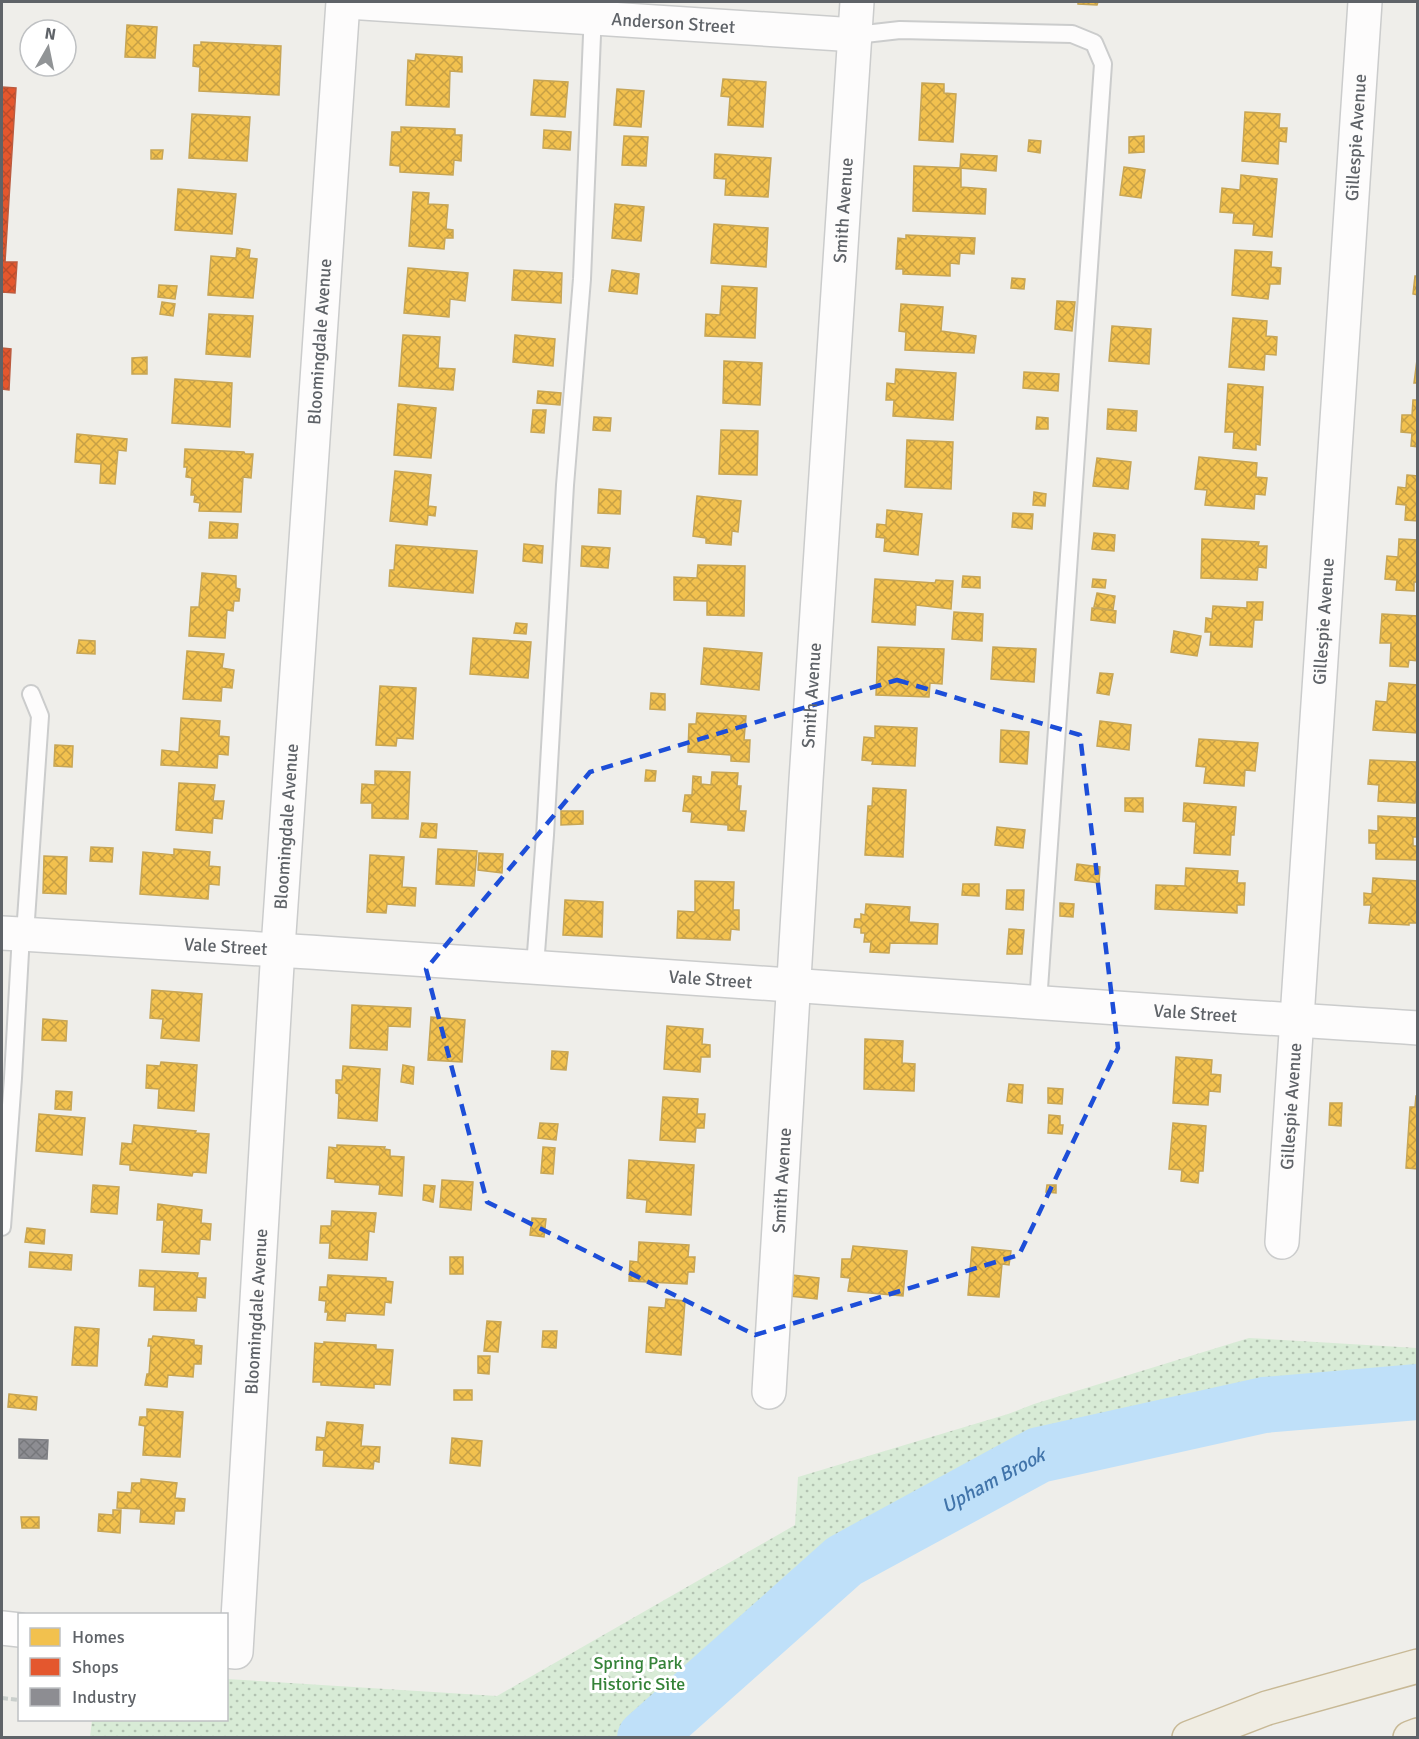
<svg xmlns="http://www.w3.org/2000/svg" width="1419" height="1739" font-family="Signika,sans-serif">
<defs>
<pattern id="green-dots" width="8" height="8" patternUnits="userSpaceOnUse" patternTransform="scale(1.5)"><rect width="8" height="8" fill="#d8ebd6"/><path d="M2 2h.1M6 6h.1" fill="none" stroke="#b2c2b1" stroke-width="1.8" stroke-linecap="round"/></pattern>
<pattern id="homes-cross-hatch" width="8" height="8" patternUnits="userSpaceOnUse" patternTransform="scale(1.5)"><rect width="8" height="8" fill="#f2c14e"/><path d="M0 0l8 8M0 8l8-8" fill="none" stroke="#c7a045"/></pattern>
<pattern id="shops-cross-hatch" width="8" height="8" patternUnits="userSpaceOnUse" patternTransform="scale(1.5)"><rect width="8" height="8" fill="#e4572e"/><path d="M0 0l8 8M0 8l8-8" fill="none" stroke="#bc4c2b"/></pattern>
<pattern id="industry-cross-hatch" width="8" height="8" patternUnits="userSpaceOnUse" patternTransform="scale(1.5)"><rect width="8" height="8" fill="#8d8d92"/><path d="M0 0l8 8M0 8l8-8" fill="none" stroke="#76777b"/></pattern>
</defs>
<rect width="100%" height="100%" fill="#efeeea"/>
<!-- green -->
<polygon fill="url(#green-dots)" points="1249,1338 1417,1348 1417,1377 1325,1375 1223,1402 1118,1441 1066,1463 979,1469 908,1521 847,1561 787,1624 748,1659 668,1715 629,1737 90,1737 92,1720 226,1720 227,1679 497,1696 795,1525 798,1477 1008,1414 1034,1404"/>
<!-- homes -->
<g fill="url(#homes-cross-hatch)" stroke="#c6a556" stroke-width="1.5">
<polygon points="1078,2 1098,2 1097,5 1078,4"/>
<polygon points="127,25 157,27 155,58 125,57"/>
<polygon points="201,42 281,46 279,95 199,91 200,67 193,66 194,45 201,45"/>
<polygon points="416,54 462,57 462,72 450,71 449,107 406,105 408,60 415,61"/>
<polygon points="723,79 766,82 763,127 728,125 730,97 721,96"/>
<polygon points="534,80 568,82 565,117 531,115"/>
<polygon points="922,83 944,84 944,93 956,94 953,142 919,140"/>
<polygon points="617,89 644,91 641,127 614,125"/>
<polygon points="1245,112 1280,114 1279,128 1287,128 1286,142 1279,141 1278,164 1242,161"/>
<polygon points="192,114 250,117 247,161 189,158"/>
<polygon points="401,127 455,129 455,135 462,135 461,161 454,160 453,175 400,172 400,166 390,165 392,132 401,132"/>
<polygon points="544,130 571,132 570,150 543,148"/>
<polygon points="624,136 648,137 646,166 622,165"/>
<polygon points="1144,136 1144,152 1129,153 1129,137"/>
<polygon points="1029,140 1041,141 1040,153 1028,151"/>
<polygon points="151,150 163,150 162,159 151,159"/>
<polygon points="715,154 771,158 768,197 725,195 726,179 714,178"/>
<polygon points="961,154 997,156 996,171 960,168"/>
<polygon points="914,166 961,168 961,187 986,189 985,214 913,211"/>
<polygon points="1124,167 1145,170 1141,198 1120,195"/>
<polygon points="1241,175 1277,179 1272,237 1253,235 1254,224 1233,223 1234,213 1220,212 1222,188 1240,190"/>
<polygon points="178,189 236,194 232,234 175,230"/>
<polygon points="413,192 429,193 428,204 448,205 446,229 453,230 453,238 445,238 444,249 409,246"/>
<polygon points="615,204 644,207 641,241 612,238"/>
<polygon points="714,224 768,228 766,267 711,263"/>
<polygon points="906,235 975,238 974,254 960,253 959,264 950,263 950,276 903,274 903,269 896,269 898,238 906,239"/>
<polygon points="237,248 250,250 249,258 257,259 253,298 208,295 211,256 236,258"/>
<polygon points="1235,250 1272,252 1271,267 1281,268 1280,284 1270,284 1268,299 1232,295"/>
<polygon points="408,268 468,273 465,301 450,299 449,317 404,313"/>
<polygon points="514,270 562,273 561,303 512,300"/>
<polygon points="612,270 639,274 637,294 609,291"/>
<polygon points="1415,276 1418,276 1418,295 1413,294"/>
<polygon points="1012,278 1025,279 1024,289 1011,288"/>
<polygon points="159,285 177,286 175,299 158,297"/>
<polygon points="722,286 757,288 755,338 705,336 706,314 720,315"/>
<polygon points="1057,301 1075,302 1072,331 1055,329"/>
<polygon points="162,302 175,304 173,316 160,314"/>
<polygon points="901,304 943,307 941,331 976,336 974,353 905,350 906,332 899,331"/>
<polygon points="209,314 253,316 250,357 206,354"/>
<polygon points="1233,318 1267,321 1266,336 1277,337 1276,355 1265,354 1264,370 1229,367"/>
<polygon points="1112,326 1151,329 1149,364 1109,361"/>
<polygon points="403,335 440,337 438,368 455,369 453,390 399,386"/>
<polygon points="515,335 555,339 553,366 513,362"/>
<polygon points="1418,352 1418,383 1414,383"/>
<polygon points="147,357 147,374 132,374 132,358"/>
<polygon points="724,361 762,363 760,405 723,403"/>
<polygon points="896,369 956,373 953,420 893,416 894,400 886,400 887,383 895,384"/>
<polygon points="1024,372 1059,374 1058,391 1023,388"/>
<polygon points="175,379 232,383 230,427 172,423"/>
<polygon points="1228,384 1263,387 1260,445 1256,444 1256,450 1233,448 1234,432 1225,432"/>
<polygon points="538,391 561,393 560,405 537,403"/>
<polygon points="1413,400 1418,400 1418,447 1411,446 1412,433 1401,432 1402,415 1412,415"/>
<polygon points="398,404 436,408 431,458 394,455"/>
<polygon points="1108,409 1137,411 1136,431 1107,429"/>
<polygon points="533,410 546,410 544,433 531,432"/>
<polygon points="594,417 611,418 610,431 593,430"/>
<polygon points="1037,417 1048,418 1048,429 1036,429"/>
<polygon points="721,430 758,431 757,475 719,474"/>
<polygon points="77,434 127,439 126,451 118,450 115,484 100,483 101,464 75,462"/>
<polygon points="907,440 953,442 951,489 905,487"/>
<polygon points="185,449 244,452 245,454 253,454 251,478 243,477 241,512 199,511 200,503 194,502 195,495 191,495 192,478 186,477 187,467 184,467"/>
<polygon points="1199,457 1257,463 1256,477 1267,478 1265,495 1255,494 1254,509 1205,505 1207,490 1195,489"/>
<polygon points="1097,458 1131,462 1128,489 1093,486"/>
<polygon points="395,471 431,475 428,506 436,507 435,516 428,515 427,525 390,521"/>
<polygon points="1407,475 1418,476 1418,521 1405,520 1406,505 1396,504 1398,487 1406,488"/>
<polygon points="599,489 621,491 620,514 598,513"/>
<polygon points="1034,492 1046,494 1045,506 1033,505"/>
<polygon points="697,496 741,501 738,532 732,531 731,545 706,543 706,538 693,536"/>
<polygon points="887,510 922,514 918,555 884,551 885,538 876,537 877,524 886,525"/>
<polygon points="1013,513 1033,514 1032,529 1012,527"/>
<polygon points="210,522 238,524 237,538 209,538"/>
<polygon points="1094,533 1115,535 1114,551 1092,549"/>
<polygon points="1202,539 1259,542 1258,546 1267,546 1266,568 1258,567 1257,580 1201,578"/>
<polygon points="1399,539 1418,540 1418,582 1414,582 1414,591 1396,590 1397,580 1385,579 1387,556 1398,557"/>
<polygon points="524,544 543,546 542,563 523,561"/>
<polygon points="396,545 477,551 473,593 389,586 390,570 394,570"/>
<polygon points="582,546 610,548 608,568 581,566"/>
<polygon points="698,565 745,566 744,616 707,615 707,601 674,600 674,577 697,578"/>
<polygon points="202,573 236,576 236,588 240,589 239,601 234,601 233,611 227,610 225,638 189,636 191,607 199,607"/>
<polygon points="963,576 980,577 980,588 962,587"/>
<polygon points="875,579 935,583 936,580 953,581 951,609 916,605 915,625 872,622"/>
<polygon points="1093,579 1106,580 1105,588 1092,587"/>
<polygon points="1097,593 1115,596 1113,610 1094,607"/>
<polygon points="1247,602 1263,602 1262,620 1254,620 1252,647 1210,645 1211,632 1205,632 1206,618 1212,619 1213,606 1247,608"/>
<polygon points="1092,608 1116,611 1115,623 1091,620"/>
<polygon points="954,612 983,614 982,641 952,639"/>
<polygon points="1382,614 1418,616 1418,661 1409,660 1408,667 1390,666 1391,643 1380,643"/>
<polygon points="516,623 527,624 526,634 514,633"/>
<polygon points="1174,631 1201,636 1197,656 1171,652"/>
<polygon points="473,638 531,642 528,678 470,674"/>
<polygon points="79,640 95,641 95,654 77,653"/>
<polygon points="878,647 944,649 942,684 930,683 929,697 876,695"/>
<polygon points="993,647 1036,649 1034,682 991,679"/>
<polygon points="704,648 762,653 759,690 701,684"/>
<polygon points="187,651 224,654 222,668 234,670 232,688 222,687 221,701 183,699"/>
<polygon points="1100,673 1113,674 1109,695 1097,693"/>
<polygon points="1389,683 1418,685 1418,733 1373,730 1376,701 1387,702"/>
<polygon points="380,686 416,688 413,739 397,738 396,746 376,745"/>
<polygon points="651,693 665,694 665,710 650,709"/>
<polygon points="697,713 746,716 744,740 750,740 749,762 731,761 731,755 688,752 689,724 696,724"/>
<polygon points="181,718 220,721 219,736 229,737 228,755 218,754 217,768 161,765 162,750 179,752"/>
<polygon points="1100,721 1131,725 1129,750 1097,746"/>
<polygon points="875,726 917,728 915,766 872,764 873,761 862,760 864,737 875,738"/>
<polygon points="1001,730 1029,732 1027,764 1000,762"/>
<polygon points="1199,739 1258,743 1255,771 1245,770 1244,786 1204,783 1206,767 1196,766"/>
<polygon points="55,745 73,746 72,767 54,766"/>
<polygon points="1370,760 1416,762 1418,782 1415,803 1378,801 1379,785 1368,784"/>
<polygon points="646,770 656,771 655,781 645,781"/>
<polygon points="375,771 410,772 408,819 372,818 372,803 361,803 362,784 375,785"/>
<polygon points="712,772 738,773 737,786 741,786 739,811 746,811 744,831 728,830 728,825 691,822 692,812 683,811 685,795 692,795 693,776 701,777 701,784 711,785"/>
<polygon points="179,783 215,785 213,801 224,801 222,819 213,818 212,833 176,830"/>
<polygon points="873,788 906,790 903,857 865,855 868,806 872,806"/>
<polygon points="1125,798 1143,798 1143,812 1125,811"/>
<polygon points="1184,803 1236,807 1234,835 1231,835 1230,855 1194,853 1196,822 1183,821"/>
<polygon points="561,811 583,811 583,824 561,825"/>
<polygon points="1378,816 1418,818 1418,837 1413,837 1413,846 1418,846 1418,860 1376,859 1376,843 1369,843 1369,830 1378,831"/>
<polygon points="422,823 437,824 436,838 420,837"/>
<polygon points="997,827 1025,830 1023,848 995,845"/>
<polygon points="91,847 113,848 112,862 90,861"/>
<polygon points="174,849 210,852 209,866 220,867 219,885 209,884 208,899 140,894 143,852 174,855"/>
<polygon points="438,849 477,851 474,886 436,884"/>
<polygon points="479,853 503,854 502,873 478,870"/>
<polygon points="370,855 404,857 402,887 416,888 415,906 387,904 386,913 367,912"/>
<polygon points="44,856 67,857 66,894 43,893"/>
<polygon points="1077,864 1100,867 1099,883 1075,880"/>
<polygon points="1186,868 1238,871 1237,883 1245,883 1244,905 1237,905 1237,913 1155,909 1156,885 1185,886"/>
<polygon points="1373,878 1418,881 1418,923 1409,923 1409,925 1369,923 1371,905 1364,905 1364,893 1372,894"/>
<polygon points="695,881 734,882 733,910 739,910 739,930 731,929 730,940 677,938 678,911 695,912"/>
<polygon points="963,884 979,884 979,896 962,895"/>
<polygon points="1007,890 1024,890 1023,910 1006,909"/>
<polygon points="565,900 603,902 602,937 563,935"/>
<polygon points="1060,903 1074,904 1073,917 1060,916"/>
<polygon points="866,904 910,907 909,922 938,924 937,944 890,943 889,953 870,952 871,942 864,942 865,933 861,933 861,928 854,927 855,919 861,919 861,914 865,915"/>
<polygon points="1009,929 1024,930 1022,954 1007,954"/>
<polygon points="152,990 202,994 199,1041 161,1038 163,1019 150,1018"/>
<polygon points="352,1005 411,1008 410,1027 388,1026 387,1050 350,1048"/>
<polygon points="431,1017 465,1020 462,1062 428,1060"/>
<polygon points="43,1019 67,1021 66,1041 42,1040"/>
<polygon points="667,1026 703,1029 702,1044 710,1045 710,1057 701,1057 700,1072 664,1069"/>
<polygon points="865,1039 903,1041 902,1063 915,1064 914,1091 864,1089"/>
<polygon points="552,1051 568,1052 566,1070 551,1069"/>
<polygon points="1176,1057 1212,1060 1211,1074 1221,1075 1220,1092 1209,1091 1208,1105 1173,1103"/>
<polygon points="161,1062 197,1065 194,1111 158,1108 159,1089 146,1088 147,1065 160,1066"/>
<polygon points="403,1065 414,1067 413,1084 401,1082"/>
<polygon points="343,1066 380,1069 377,1121 338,1118 339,1094 336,1093 336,1080 342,1080"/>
<polygon points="1009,1084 1023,1085 1022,1103 1007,1101"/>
<polygon points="1048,1088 1063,1089 1062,1104 1048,1103"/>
<polygon points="56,1091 72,1092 71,1110 55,1109"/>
<polygon points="1416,1096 1418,1096 1418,1169 1406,1168 1410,1107 1415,1107"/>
<polygon points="663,1097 698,1099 697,1114 705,1114 704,1128 696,1128 695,1142 660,1140"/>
<polygon points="1330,1103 1342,1103 1341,1126 1329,1125"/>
<polygon points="39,1114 85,1118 82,1155 36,1151"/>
<polygon points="1049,1115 1060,1116 1060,1125 1063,1125 1062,1134 1048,1133"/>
<polygon points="540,1123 558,1124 556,1140 538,1138"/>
<polygon points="1173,1123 1206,1126 1203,1171 1199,1171 1198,1183 1181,1181 1182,1170 1169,1169"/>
<polygon points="134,1125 196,1131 195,1133 209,1134 206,1173 193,1172 192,1176 130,1170 130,1165 120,1164 122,1143 132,1144"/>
<polygon points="337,1145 385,1147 384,1149 390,1150 390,1156 404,1157 402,1196 379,1194 380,1185 335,1182 335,1179 327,1178 329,1147 337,1148"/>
<polygon points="543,1147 555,1148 553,1174 541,1173"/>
<polygon points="629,1160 694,1165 691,1215 646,1212 647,1200 627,1198"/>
<polygon points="442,1180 473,1182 471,1210 440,1207"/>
<polygon points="93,1185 119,1187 117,1214 91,1212"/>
<polygon points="424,1185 435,1186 433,1202 423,1200"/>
<polygon points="1047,1185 1056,1185 1056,1193 1046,1192"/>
<polygon points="158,1204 202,1210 201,1223 211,1224 210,1240 200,1239 199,1254 162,1252 164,1220 157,1220"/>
<polygon points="332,1211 376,1213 374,1232 369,1231 367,1260 329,1258 330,1243 320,1243 321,1226 331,1226"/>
<polygon points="532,1218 546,1219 544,1237 530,1235"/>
<polygon points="27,1228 45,1230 44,1244 25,1242"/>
<polygon points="639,1242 689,1245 688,1257 695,1257 694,1272 688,1272 687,1284 629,1281 630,1261 638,1262"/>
<polygon points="853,1246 907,1251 903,1296 848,1291 850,1278 841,1277 842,1259 851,1259"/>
<polygon points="972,1247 1011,1251 1009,1265 1002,1264 999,1297 968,1295"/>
<polygon points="30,1252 72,1255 71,1270 29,1267"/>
<rect x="450" y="1257" width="13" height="17"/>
<polygon points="140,1270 198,1273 197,1278 206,1278 205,1298 197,1297 196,1311 154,1310 155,1287 139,1286"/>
<polygon points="328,1275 386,1278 386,1281 393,1282 391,1303 385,1302 384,1315 346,1313 345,1321 327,1320 328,1312 325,1312 326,1301 319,1300 320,1287 327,1287"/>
<polygon points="792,1275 819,1278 817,1299 790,1296"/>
<polygon points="666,1299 685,1301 681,1355 646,1352 649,1307 665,1308"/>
<polygon points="487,1321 501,1322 498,1352 484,1351"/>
<polygon points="75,1327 99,1329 97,1366 72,1365"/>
<polygon points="543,1331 557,1331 556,1348 542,1347"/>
<polygon points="153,1336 194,1340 194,1345 202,1346 201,1364 194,1364 193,1377 168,1375 167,1387 145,1385 147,1374 149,1374 151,1346 148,1346 149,1339 152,1339"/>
<polygon points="324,1342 376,1345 376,1349 393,1350 390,1385 374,1384 374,1388 321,1385 321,1382 313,1382 315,1343 324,1344"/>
<polygon points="478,1356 490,1356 489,1374 478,1373"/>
<rect x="454" y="1390" width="18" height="10"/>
<polygon points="9,1394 37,1397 36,1410 8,1407"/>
<polygon points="147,1409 183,1412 180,1457 143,1455 145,1426 139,1425 140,1417 147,1417"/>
<polygon points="327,1422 363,1425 361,1446 380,1447 379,1462 374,1461 373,1469 323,1466 324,1450 316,1450 317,1437 325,1438"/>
<polygon points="452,1438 482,1441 480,1466 450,1463"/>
<polygon points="141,1479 177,1483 175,1498 185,1499 184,1511 175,1511 174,1524 140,1522 141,1509 117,1508 118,1492 131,1493 132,1483 141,1483"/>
<polygon points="113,1510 121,1510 120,1533 98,1531 99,1514 113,1515"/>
<polygon points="21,1517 39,1517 39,1528 22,1528"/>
</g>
<!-- shops -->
<g fill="url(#shops-cross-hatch)" stroke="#bc5b3f" stroke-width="1.5">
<polygon points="2,87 16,88 5,262 17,262 15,293 2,292 2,306"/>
<polygon points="2,348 11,349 9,390 2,389"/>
</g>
<!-- industry -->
<polygon fill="url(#industry-cross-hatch)" stroke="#7f8085" stroke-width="1.5" points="19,1439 48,1440 47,1459 19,1458"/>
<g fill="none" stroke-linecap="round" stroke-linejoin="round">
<!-- river -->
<path stroke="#bfe0f9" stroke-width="56" id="s1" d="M645,1738L844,1561L1039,1455L1264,1405L1418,1392"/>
<!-- lane casing -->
<g stroke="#cbcccc" stroke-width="20">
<g id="lane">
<polyline points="856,35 900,30 1072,34 1094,43 1103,64 1038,1003"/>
<polyline points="25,934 40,716 31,694"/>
<polyline points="535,966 545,835 565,485 582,279 593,11"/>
<polyline points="2,1227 13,1078 21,934"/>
</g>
</g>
<!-- street casing -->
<g stroke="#cbcccc" stroke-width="36">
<g id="street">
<path id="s2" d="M347,2L856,35"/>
<path id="s3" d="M2,933C474,960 945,998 1418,1028"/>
<path id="s4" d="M1282,1242L1365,2"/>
<path id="s5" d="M769,1392L806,780L857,2"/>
<polyline points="2,1628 20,1630"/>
<path id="s6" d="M226,1651L236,1652L278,948L343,2"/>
</g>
</g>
<!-- highway casing -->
<g stroke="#c8b996" stroke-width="36">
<g id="highway">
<polyline points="1189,1738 1267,1708 1418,1666"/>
<polyline points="1410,1738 1418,1735"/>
</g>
</g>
<!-- path -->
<polyline stroke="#cacfcc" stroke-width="4" stroke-dasharray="6 3" stroke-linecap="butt" points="2,1698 20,1700"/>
<!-- lane -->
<use href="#lane" stroke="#fdfcfc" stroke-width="16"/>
<!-- street -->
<use href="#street" stroke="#fdfcfc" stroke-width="33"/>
<!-- highway -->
<use href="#highway" stroke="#f0ede3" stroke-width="33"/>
</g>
<!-- marked area -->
<path fill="none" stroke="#1d4ed8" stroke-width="4.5" stroke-dasharray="12 8" stroke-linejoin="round" d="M897,680L1080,735L1118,1048L1019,1255L755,1335L487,1202L426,969L590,772Z"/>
<g text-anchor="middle" stroke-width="6" stroke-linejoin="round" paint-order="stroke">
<!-- street labels -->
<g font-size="18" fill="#5f6368" stroke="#fff">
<text dy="6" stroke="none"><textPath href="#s2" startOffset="327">Anderson Street</textPath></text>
<text dy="6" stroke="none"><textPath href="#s4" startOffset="1107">Gillespie Avenue</textPath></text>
<text dy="6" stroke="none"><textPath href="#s5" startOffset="1184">Smith Avenue</textPath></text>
<text dy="6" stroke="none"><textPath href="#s6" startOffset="1323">Bloomingdale Avenue</textPath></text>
<text dy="6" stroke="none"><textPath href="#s4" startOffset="622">Gillespie Avenue</textPath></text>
<text dy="6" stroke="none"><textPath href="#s5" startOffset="698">Smith Avenue</textPath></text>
<text dy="6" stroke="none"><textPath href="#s6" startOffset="837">Bloomingdale Avenue</textPath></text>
<text dy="6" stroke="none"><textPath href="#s3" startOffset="224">Vale Street</textPath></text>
<text dy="6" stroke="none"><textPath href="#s3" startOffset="710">Vale Street</textPath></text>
<text dy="6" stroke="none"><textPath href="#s3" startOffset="1196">Vale Street</textPath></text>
<text dy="6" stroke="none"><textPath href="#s4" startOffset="136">Gillespie Avenue</textPath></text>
<text dy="6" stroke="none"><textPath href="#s5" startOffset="212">Smith Avenue</textPath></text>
<text dy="6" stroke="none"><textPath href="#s6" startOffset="351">Bloomingdale Avenue</textPath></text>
</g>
<!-- park labels -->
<g font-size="18" fill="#348238" stroke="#fff">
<text x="638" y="1669">Spring Park<tspan x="638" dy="21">Historic Site</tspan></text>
</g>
<!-- water labels -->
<g font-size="20" font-style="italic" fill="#4174aa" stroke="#fff">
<text dy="7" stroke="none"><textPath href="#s1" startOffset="436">Upham Brook</textPath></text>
</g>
</g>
<!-- border -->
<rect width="1419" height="1739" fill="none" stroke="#5f6368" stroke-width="6"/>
<!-- legend -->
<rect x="18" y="1613" width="210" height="108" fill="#ffffff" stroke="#bfc1c3" stroke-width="1.5"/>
<rect x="30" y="1628" width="30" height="18" fill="#f2c14e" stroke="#bfc1c3" stroke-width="1.5"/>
<text x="72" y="1643" font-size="18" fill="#5f6368">Homes</text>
<rect x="30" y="1658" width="30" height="18" fill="#e4572e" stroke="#bfc1c3" stroke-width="1.5"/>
<text x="72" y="1673" font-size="18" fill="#5f6368">Shops</text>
<rect x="30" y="1688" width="30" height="18" fill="#8d8d92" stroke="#bfc1c3" stroke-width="1.5"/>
<text x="72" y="1703" font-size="18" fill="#5f6368">Industry</text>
<!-- north arrow -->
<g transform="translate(48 48) rotate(9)"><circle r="28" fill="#ffffff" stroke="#bfc1c3" stroke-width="1.5"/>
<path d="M0-4.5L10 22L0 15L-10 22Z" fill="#919496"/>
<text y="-9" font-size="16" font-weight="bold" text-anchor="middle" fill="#5f6368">N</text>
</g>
</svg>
